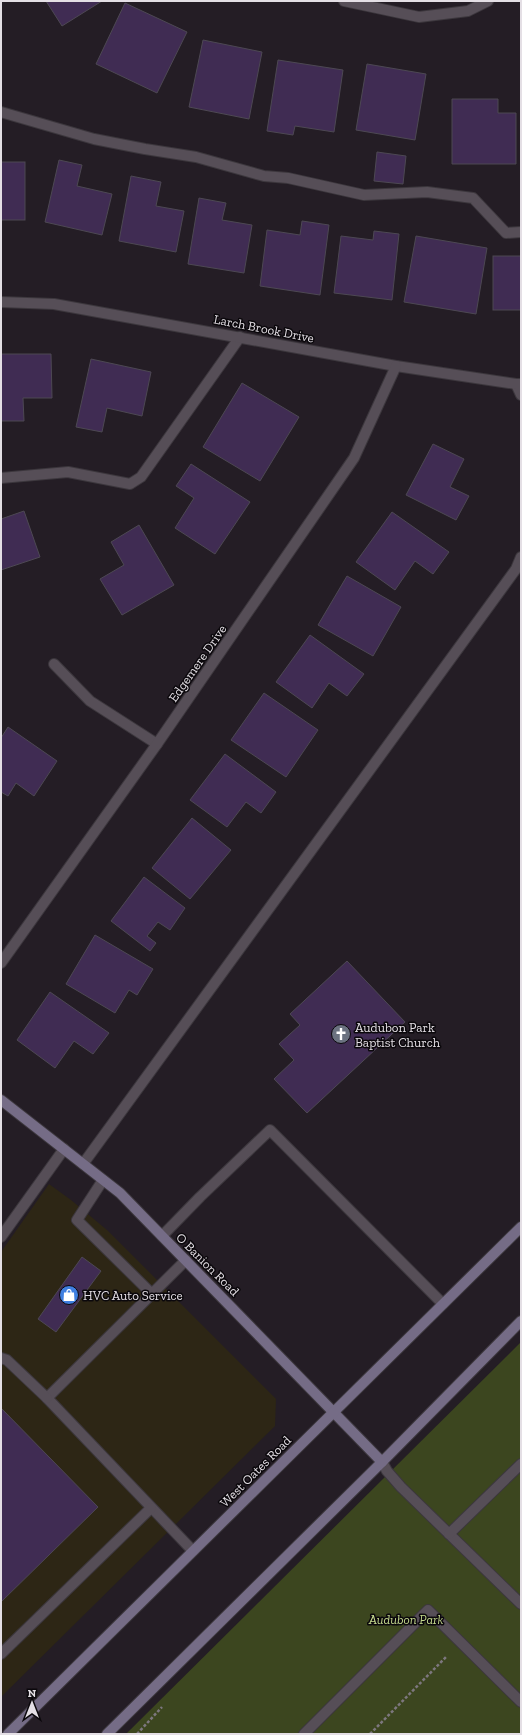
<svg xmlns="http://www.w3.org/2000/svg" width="522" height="1735" font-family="'Zilla Slab',serif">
<rect width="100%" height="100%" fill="#241d25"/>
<!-- commercial -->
<polygon fill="#2d2615" points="49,1184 71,1200 107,1230 276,1399 275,1426 1,1697 1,1252"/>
<!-- green -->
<polygon fill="#3c461f" points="521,1342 521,1734 126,1734"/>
<!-- building -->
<g fill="#402c53" stroke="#4d4853">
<polygon points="46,1 102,1 62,26"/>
<polygon points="125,3 187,32 157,93 96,64"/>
<polygon points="203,40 262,52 249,119 189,107"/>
<polygon points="278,60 343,70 334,132 295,126 293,135 267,131"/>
<polygon points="367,64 426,74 415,140 356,130"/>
<polygon points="452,99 498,99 498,113 516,113 516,164 452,164"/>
<polygon points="377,152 406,156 403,184 374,181"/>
<polygon points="59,160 82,165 77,186 112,194 102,235 45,222"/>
<rect x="1" y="162" width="24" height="58"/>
<polygon points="131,176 161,182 156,206 184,211 176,252 119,241"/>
<polygon points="199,198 226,203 222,220 252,225 244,273 188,264"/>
<polygon points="302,221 329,225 320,295 260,286 267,230 300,235"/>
<polygon points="374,231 399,234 392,300 334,293 341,236 373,240"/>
<polygon points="416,236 487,248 476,314 404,302"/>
<rect x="493" y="256" width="28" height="54"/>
<polygon points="1,354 51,354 52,398 23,398 24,421 1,421"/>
<polygon points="91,359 151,372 142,416 107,408 102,432 76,427"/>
<polygon points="242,383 299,417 260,481 203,447"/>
<polygon points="433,444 464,459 450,487 469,496 456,520 406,495"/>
<polygon points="191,464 250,502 215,554 175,528 194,498 176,486"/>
<polygon points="24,511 40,557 1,570 1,519"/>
<polygon points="392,512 449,552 433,574 415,561 395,590 356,562"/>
<polygon points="139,525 174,585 122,615 100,579 124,565 111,542"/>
<polygon points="347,576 401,607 373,656 318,625"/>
<polygon points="310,635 364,674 347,696 329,683 312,708 276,682"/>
<polygon points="264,693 318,730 286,777 231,740"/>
<polygon points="8,727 57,761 34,796 16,783 8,796 1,792 1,738"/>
<polygon points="225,754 276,792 261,813 246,802 227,827 190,800"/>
<polygon points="192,818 231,850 190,899 152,868"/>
<polygon points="144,877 185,908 170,930 158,922 147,936 156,943 150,951 111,921"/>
<polygon points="95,935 153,969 137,995 129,990 115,1013 66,984"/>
<polygon points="347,961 405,1022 307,1113 274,1079 294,1060 279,1044 300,1025 290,1014"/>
<polygon points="50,992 109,1033 93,1054 74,1041 55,1068 17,1040"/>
<polygon points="82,1257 101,1271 56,1332 38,1319"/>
<polygon points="1,1408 98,1507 1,1602"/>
</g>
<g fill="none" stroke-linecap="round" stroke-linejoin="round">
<!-- lane casing -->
<g stroke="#3c373d" stroke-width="12">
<g id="lane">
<polyline points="1,112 94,139 145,149 196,157 264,176 288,178 364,195 427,192 473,198 506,233 521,232"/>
<polyline points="516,384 521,395"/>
<polyline points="1,478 68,472 130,484 141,477 240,337"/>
<polyline points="83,1164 516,569 521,557"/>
<polyline points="103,1180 77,1220 152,1294"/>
<polyline points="162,1236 200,1197 270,1130 443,1304"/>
<polyline points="1,1237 64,1149"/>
<polyline points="186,1260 47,1398 193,1551"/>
<polyline points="1,1358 7,1360 47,1398"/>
<polyline points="382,1462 387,1471 401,1487 521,1604"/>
<polyline points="449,1534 521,1464"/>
<polyline points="1,1654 151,1508"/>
<polyline points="304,1734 428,1610 521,1702"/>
</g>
</g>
<!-- street casing -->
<g stroke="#3c373d" stroke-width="12">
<g id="street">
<polyline points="344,1 419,17 468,11 488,1"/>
<polyline points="1,302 54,304 396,366 516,384 521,384"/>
<polyline points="54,664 90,701 157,744"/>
<polyline points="1,963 157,744 354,458 396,366"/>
</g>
</g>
<!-- secondary casing -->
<g stroke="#3c373d" stroke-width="12">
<g id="secondary">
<polyline points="1,1100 120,1193 382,1462"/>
<polyline points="8,1734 521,1227"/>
<polyline points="107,1734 382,1462 521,1321"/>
</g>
</g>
<!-- path -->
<g stroke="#7d777e" stroke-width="2.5" stroke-dasharray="3 2" stroke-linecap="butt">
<polyline points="137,1734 162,1707"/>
<polyline points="370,1734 447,1656"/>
</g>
<!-- lane -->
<use href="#lane" stroke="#564e57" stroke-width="10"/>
<!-- street -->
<use href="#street" stroke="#564e57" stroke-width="10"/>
<!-- secondary -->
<use href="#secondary" stroke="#756c86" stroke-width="10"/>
</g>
<!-- icons -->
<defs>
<g id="church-disc" transform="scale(1)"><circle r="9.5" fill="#6b7280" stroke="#0b080c"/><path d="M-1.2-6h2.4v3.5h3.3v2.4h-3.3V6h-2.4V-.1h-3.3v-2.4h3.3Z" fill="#fff"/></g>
<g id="shop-disc" transform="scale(1)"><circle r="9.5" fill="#3f7fe0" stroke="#0b080c"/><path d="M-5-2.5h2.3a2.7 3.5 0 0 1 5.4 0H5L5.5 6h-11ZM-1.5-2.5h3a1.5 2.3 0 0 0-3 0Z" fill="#fff"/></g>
</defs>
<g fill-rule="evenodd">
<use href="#church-disc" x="341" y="1034"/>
<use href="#shop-disc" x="69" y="1295"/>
</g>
<g text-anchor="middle" stroke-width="3" stroke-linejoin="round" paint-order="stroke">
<!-- street labels -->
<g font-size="13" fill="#e4dfe5" stroke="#0b080c">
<text transform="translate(264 328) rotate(11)" y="5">Larch Brook Drive</text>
<text transform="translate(197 663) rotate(-55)" y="5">Edgemere Drive</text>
<text transform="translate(208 1264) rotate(45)" y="5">O Banion Road</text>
<text transform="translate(255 1471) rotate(-45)" y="5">West Oates Road</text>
</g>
<!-- poi labels -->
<g font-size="13" fill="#e4dfe5" stroke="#0b080c" text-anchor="start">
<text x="355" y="1032">Audubon Park<tspan x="355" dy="15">Baptist Church</tspan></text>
<text x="83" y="1300">HVC Auto Service</text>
</g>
<!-- park labels -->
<g font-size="13" font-style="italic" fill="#c4d98d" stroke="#0b080c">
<text x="406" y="1624">Audubon Park</text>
</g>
</g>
<!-- border -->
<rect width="522" height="1735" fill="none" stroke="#e4dfe5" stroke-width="4"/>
<!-- north arrow -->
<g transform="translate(32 1703)" stroke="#0b080c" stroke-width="3" paint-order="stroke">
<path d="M0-3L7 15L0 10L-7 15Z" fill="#e4dfe5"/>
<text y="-6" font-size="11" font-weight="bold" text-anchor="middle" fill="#e4dfe5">N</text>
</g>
</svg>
